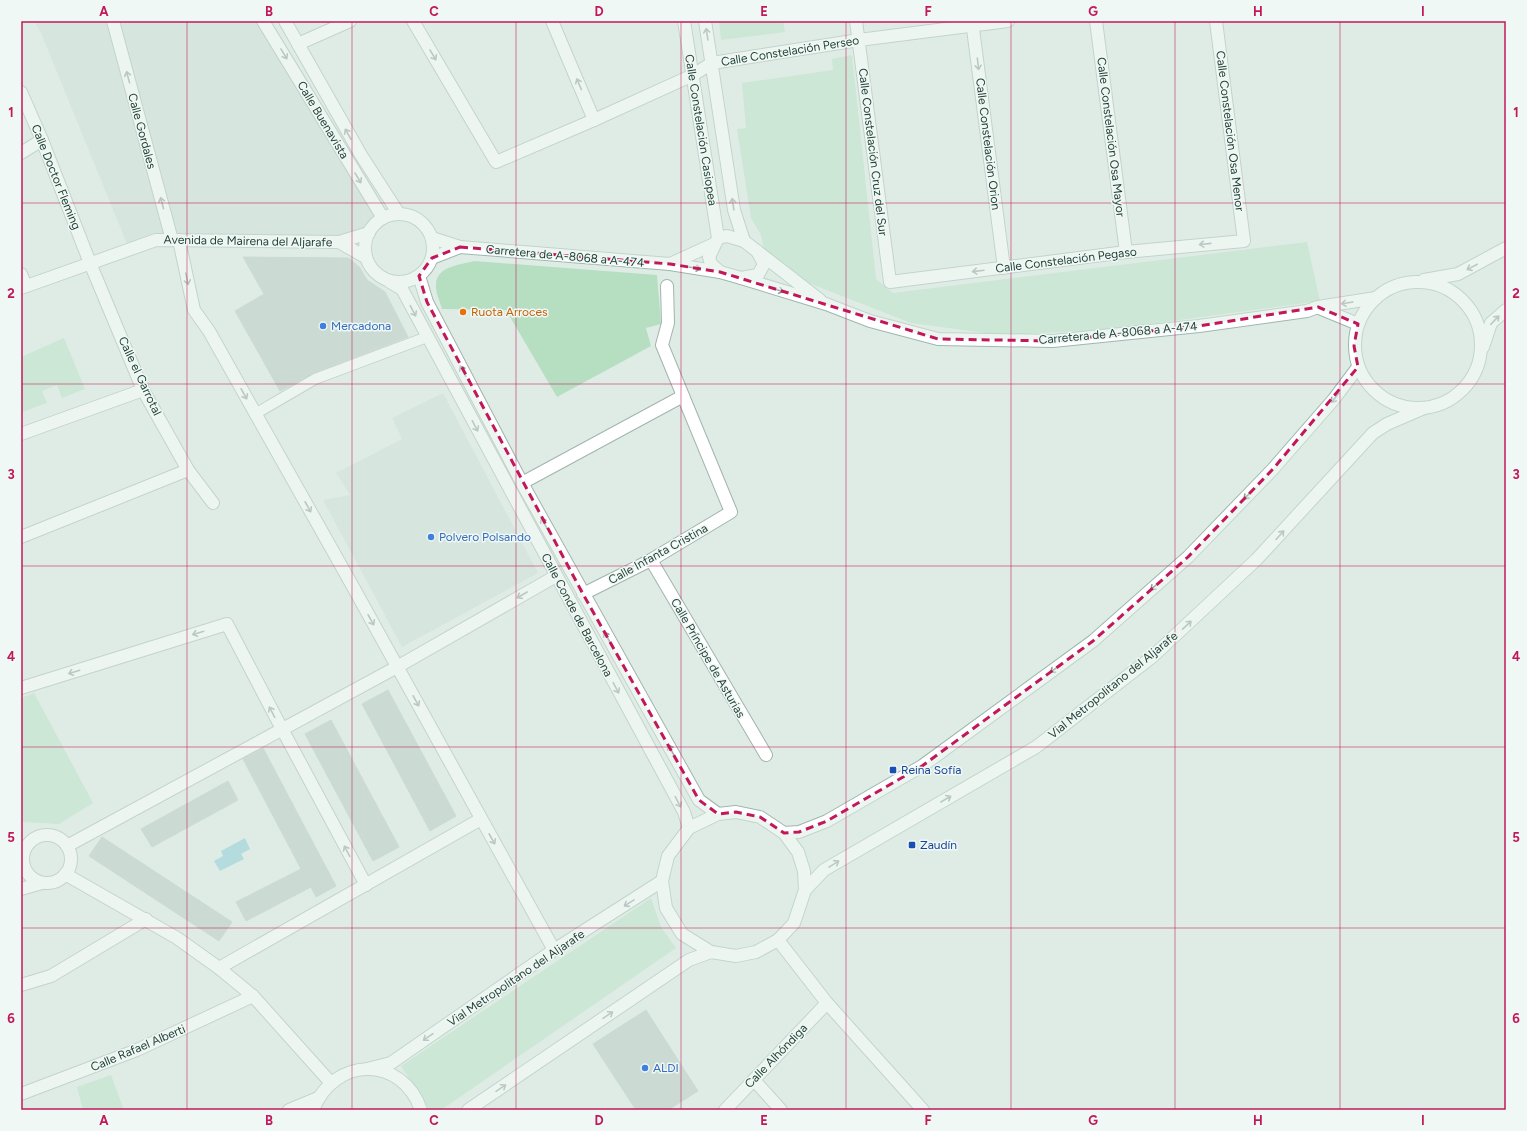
<svg xmlns="http://www.w3.org/2000/svg" width="1527" height="1131" font-family="Figtree,sans-serif">
<rect width="100%" height="100%" fill="#dfece6"/>
<!-- built -->
<g fill="#cddbd5">
<polygon points="34,21 263,21 383,218 369,233 339,242 156,240 129,249 41,33"/>
<polygon points="443,393 538,573 402,647 323,500 350,495 336,473 402,439 392,418"/>
</g>
<!-- green -->
<g fill="#b6dfc2">
<polygon points="719,21 783,21 785,32 721,40"/>
<polygon points="852,55 876,279 893,293 1307,242 1320,301 1106,330 1000,335 911,323 768,267 761,235 751,218 737,129 746,128 742,83 833,70 832,59"/>
<path d="M474,261L657,275L661,324L646,328L651,346L557,397L506,310L442,309C440,302 435,291 436,284C437,266 460,265 474,261Z"/>
<polygon points="64,338 85,389 62,398 57,385 42,391 47,403 22,412 21,409 21,357"/>
<polygon points="34,693 93,803 59,824 23,822 21,812 21,698"/>
<polygon points="651,898 661,927 676,948 441,1110 430,1110 401,1066"/>
<polygon points="111,1075 124,1110 83,1110 77,1087"/>
</g>
<!-- water -->
<polygon fill="#82c6d5" points="245,838 250,849 241,854 244,859 220,871 214,861 223,856 221,851"/>
<!-- building -->
<g fill="#b4c6bf" stroke="#b1c6be">
<polygon points="243,257 349,258 360,268 367,280 385,292 408,337 313,373 280,391 235,311 264,294"/>
<polygon points="388,690 456,816 430,831 362,704"/>
<polygon points="331,720 399,847 373,861 305,734"/>
<polygon points="263,748 336,886 316,897 311,887 246,921 236,902 301,869 243,759"/>
<polygon points="228,781 238,800 152,847 141,829"/>
<polygon points="102,837 232,922 219,941 89,856"/>
<polygon points="646,1010 698,1091 668,1110 636,1110 593,1044"/>
</g>
<g fill="none" stroke-linecap="round" stroke-linejoin="round">
<!-- pedestrian casing -->
<g stroke="#a2b4ad" stroke-width="12">
<polyline id="pedestrian" points="255,414 315,379 427,337"/>
</g>
<!-- minor casing -->
<g stroke="#a2b4ad" stroke-width="14">
<g id="minor">
<polyline points="113,21 172,240"/>
<polyline points="413,21 496,162 594,120 693,75 712,63 859,40 1008,21"/>
<polyline points="552,21 594,120"/>
<polyline points="684,21 718,238"/>
<polyline points="705,21 734,210 744,241"/>
<polyline points="856,21 890,282 1126,252 1244,241 1216,21"/>
<polyline points="972,21 1004,268"/>
<polyline points="1096,21 1126,252"/>
<polyline points="298,44 350,21"/>
<polyline points="21,92 42,140 90,263 143,390 188,470 213,503"/>
<polyline points="21,153 42,140"/>
<polyline points="179,240 194,310 209,331 352,585 554,950"/>
<polyline points="21,274 26,286"/>
<polyline points="21,434 143,390"/>
<polyline points="522,483 683,396"/>
<polyline points="21,537 188,470"/>
<polyline points="651,560 766,755"/>
<polyline points="583,594 651,560 731,512 662,345 668,323 667,286"/>
<polyline points="21,688 227,624 282,729 366,885"/>
<circle cx="47" cy="859" r="24"/>
<polyline points="67,846 397,667 556,576"/>
<polyline points="65,874 177,938 219,968 253,996 331,1083"/>
<polyline points="21,889 42,883"/>
<polyline points="778,940 827,1003 923,1110"/>
<polyline points="219,968 481,819"/>
<polyline points="21,985 51,976 146,919"/>
<polyline points="754,1080 781,1110"/>
<polyline points="21,1094 137,1050 253,996"/>
<polyline points="725,1110 827,1003"/>
</g>
</g>
<!-- tertiary casing -->
<g stroke="#a2b4ad" stroke-width="14">
<g id="tertiary">
<polyline points="263,21 383,218"/>
<polyline points="285,21 361,155 399,214"/>
<polyline points="419,276 427,302 522,483 699,800 718,814"/>
<polyline points="390,282 402,289 684,812 689,828"/>
</g>
</g>
<!-- secondary casing -->
<g stroke="#9db8af" stroke-width="14">
<g id="secondary">
<circle cx="399" cy="248" r="34"/>
<polyline points="432,238 460,247 670,264 720,272 741,278 758,275 764,264 757,251"/>
<polyline points="339,242 365,257"/>
<polyline points="432,258 460,247"/>
<polyline points="670,264 714,244"/>
<polyline points="720,272 711,264 709,257 718,238 727,236 744,241 820,300"/>
<polyline points="741,278 826,304 870,321 938,339 1053,341 1199,326 1307,311 1318,307 1376,298"/>
<polyline points="1424,280 1458,274 1506,248"/>
<circle cx="1418" cy="345" r="63"/>
<polyline points="21,288 156,240 339,242 369,233"/>
<polyline points="1319,308 1358,324"/>
<polyline points="1483,347 1491,323 1506,310"/>
<polyline points="784,833 799,832 827,821 922,766 1093,641 1188,557 1273,469 1334,399 1358,367"/>
<polyline points="805,890 824,870 1036,747 1049,737 1152,657 1256,560 1373,433 1387,424 1424,408"/>
<polyline points="367,1069 391,1063 554,950 662,881"/>
<polyline points="289,1110 318,1098"/>
<path d="M313,1110C334,1056 402,1055 421,1110"/>
<polyline points="468,1110 689,960 711,952 736,956 756,952 778,940 794,923 805,890 804,871 798,852 784,833 760,817 736,812 718,814 689,828 668,856 662,881 666,908 682,934 711,952"/>
</g>
</g>
<!-- pedestrian -->
<use href="#pedestrian" stroke="#fff" stroke-width="10"/>
<!-- minor -->
<use href="#minor" stroke="#fff" stroke-width="12"/>
<!-- tertiary -->
<use href="#tertiary" stroke="#fff" stroke-width="12"/>
<!-- secondary -->
<use href="#secondary" stroke="#fff" stroke-width="12"/>
</g>
<!-- one-way arrows -->
<defs><path id="oneway-shaft" d="M-6 0H5M1.5-3L5.5 0L1.5 3" fill="none" stroke-width="1.6" stroke-linecap="round" stroke-linejoin="round"/></defs>
<g stroke="#8f9e9a">
<use href="#oneway-shaft" transform="translate(707 34) rotate(-99)"/>
<use href="#oneway-shaft" transform="translate(284 54) rotate(59)"/>
<use href="#oneway-shaft" transform="translate(433 55) rotate(59)"/>
<use href="#oneway-shaft" transform="translate(978 64) rotate(83)"/>
<use href="#oneway-shaft" transform="translate(128 77) rotate(-105)"/>
<use href="#oneway-shaft" transform="translate(579 84) rotate(-113)"/>
<use href="#oneway-shaft" transform="translate(348 134) rotate(-119)"/>
<use href="#oneway-shaft" transform="translate(358 178) rotate(59)"/>
<use href="#oneway-shaft" transform="translate(162 203) rotate(-105)"/>
<use href="#oneway-shaft" transform="translate(733 204) rotate(-99)"/>
<use href="#oneway-shaft" transform="translate(1205 244) rotate(174)"/>
<use href="#oneway-shaft" transform="translate(1472 267) rotate(152)"/>
<use href="#oneway-shaft" transform="translate(695 268) rotate(9)"/>
<use href="#oneway-shaft" transform="translate(978 271) rotate(173)"/>
<use href="#oneway-shaft" transform="translate(187 279) rotate(78)"/>
<use href="#oneway-shaft" transform="translate(778 290) rotate(17)"/>
<use href="#oneway-shaft" transform="translate(1347 303) rotate(171)"/>
<use href="#oneway-shaft" transform="translate(413 311) rotate(62)"/>
<use href="#oneway-shaft" transform="translate(1495 320) rotate(-46)"/>
<use href="#oneway-shaft" transform="translate(463 371) rotate(-118)"/>
<use href="#oneway-shaft" transform="translate(244 394) rotate(61)"/>
<use href="#oneway-shaft" transform="translate(1335 398) rotate(129)"/>
<use href="#oneway-shaft" transform="translate(475 426) rotate(62)"/>
<use href="#oneway-shaft" transform="translate(1248 495) rotate(134)"/>
<use href="#oneway-shaft" transform="translate(308 507) rotate(61)"/>
<use href="#oneway-shaft" transform="translate(544 523) rotate(-119)"/>
<use href="#oneway-shaft" transform="translate(1280 535) rotate(-48)"/>
<use href="#oneway-shaft" transform="translate(1155 586) rotate(138)"/>
<use href="#oneway-shaft" transform="translate(522 595) rotate(150)"/>
<use href="#oneway-shaft" transform="translate(371 620) rotate(61)"/>
<use href="#oneway-shaft" transform="translate(1187 625) rotate(-43)"/>
<use href="#oneway-shaft" transform="translate(198 633) rotate(163)"/>
<use href="#oneway-shaft" transform="translate(607 637) rotate(-119)"/>
<use href="#oneway-shaft" transform="translate(1055 669) rotate(143)"/>
<use href="#oneway-shaft" transform="translate(74 672) rotate(163)"/>
<use href="#oneway-shaft" transform="translate(616 688) rotate(62)"/>
<use href="#oneway-shaft" transform="translate(416 701) rotate(61)"/>
<use href="#oneway-shaft" transform="translate(272 712) rotate(-117)"/>
<use href="#oneway-shaft" transform="translate(671 750) rotate(-119)"/>
<use href="#oneway-shaft" transform="translate(946 799) rotate(-30)"/>
<use href="#oneway-shaft" transform="translate(678 802) rotate(62)"/>
<use href="#oneway-shaft" transform="translate(492 839) rotate(61)"/>
<use href="#oneway-shaft" transform="translate(347 851) rotate(-118)"/>
<use href="#oneway-shaft" transform="translate(834 864) rotate(-32)"/>
<use href="#oneway-shaft" transform="translate(629 903) rotate(148)"/>
<use href="#oneway-shaft" transform="translate(608 1015) rotate(-34)"/>
<use href="#oneway-shaft" transform="translate(428 1037) rotate(145)"/>
<use href="#oneway-shaft" transform="translate(501 1088) rotate(-34)"/>
</g>
<!-- marked area -->
<path d="M0 0H1527V1131H0ZM460,247L670,264L720,272L938,339L1053,341L1199,326L1318,307L1358,324L1354,346L1358,367L1273,469L1188,557L1093,641L922,766L827,821L799,832L784,833L760,817L736,812L718,814L699,800L583,594L427,302L419,276L432,258Z" fill="#dfece6" fill-opacity=".55" fill-rule="evenodd"/>
<path fill="none" stroke="#c2185b" stroke-width="3" stroke-dasharray="8 5" stroke-linejoin="round" d="M460,247L670,264L720,272L938,339L1053,341L1199,326L1318,307L1358,324L1354,346L1358,367L1273,469L1188,557L1093,641L922,766L827,821L799,832L784,833L760,817L736,812L718,814L699,800L583,594L427,302L419,276L432,258Z"/>
<!-- grid -->
<path fill="none" stroke="#c2185b" stroke-width="1" stroke-opacity="0.55" d="M187,21V1110M352,21V1110M516,21V1110M681,21V1110M846,21V1110M1011,21V1110M1175,21V1110M1340,21V1110M21,203H1506M21,384H1506M21,566H1506M21,747H1506M21,928H1506"/>
<!-- markers -->
<circle fill="#e8710a" stroke="#eff8f4" stroke-width="1.5" cx="463" cy="312" r="4"/>
<g fill="#3f7fe0" stroke="#eff8f4" stroke-width="1.5">
<circle cx="323" cy="326" r="4"/>
<circle cx="431" cy="537" r="4"/>
<circle cx="645" cy="1068" r="4"/>
</g>
<g fill="#1a4fb4" stroke="#eff8f4" stroke-width="1.5">
<rect x="889" y="766" width="8" height="8" rx="2"/>
<rect x="908" y="841" width="8" height="8" rx="2"/>
</g>
<g text-anchor="middle" stroke-width="3" stroke-linejoin="round" paint-order="stroke">
<!-- street labels -->
<g font-size="12" fill="#1f3d35" stroke="#eff8f4">
<text transform="translate(790 51) rotate(-9)" y="4">Calle Constelación Perseo</text>
<text transform="translate(323 120) rotate(59)" y="4">Calle Buenavista</text>
<text transform="translate(701 130) rotate(81)" y="4">Calle Constelación Casiopea</text>
<text transform="translate(142 131) rotate(75)" y="4">Calle Gordales</text>
<text transform="translate(1230 131) rotate(83)" y="4">Calle Constelación Osa Menor</text>
<text transform="translate(1111 137) rotate(83)" y="4">Calle Constelación Osa Mayor</text>
<text transform="translate(988 144) rotate(83)" y="4">Calle Constelación Orion</text>
<text transform="translate(873 152) rotate(83)" y="4">Calle Constelación Cruz del Sur</text>
<text transform="translate(56 177) rotate(68)" y="4">Calle Doctor Fleming</text>
<text transform="translate(248 241) rotate(1)" y="4">Avenida de Mairena del Aljarafe</text>
<text transform="translate(565 256) rotate(5)" y="4">Carretera de A-8068 a A-474</text>
<text transform="translate(1066 260) rotate(-7)" y="4">Calle Constelación Pegaso</text>
<text transform="translate(1118 333) rotate(-5)" y="4">Carretera de A-8068 a A-474</text>
<text transform="translate(140 376) rotate(65)" y="4">Calle el Garrotal</text>
<text transform="translate(658 554) rotate(-29)" y="4">Calle Infanta Cristina</text>
<text transform="translate(577 615) rotate(62)" y="4">Calle Conde de Barcelona</text>
<text transform="translate(708 658) rotate(60)" y="4">Calle Príncipe de Asturias</text>
<text transform="translate(1113 685) rotate(-39)" y="4">Vial Metropolitano del Aljarafe</text>
<text transform="translate(516 978) rotate(-34)" y="4">Vial Metropolitano del Aljarafe</text>
<text transform="translate(138 1048) rotate(-23)" y="4">Calle Rafael Alberti</text>
<text transform="translate(776 1056) rotate(-46)" y="4">Calle Alhóndiga</text>
</g>
<!-- food labels -->
<g font-size="12" fill="#c56008" stroke="#eff8f4" text-anchor="start">
<text x="471" y="316">Ruota Arroces</text>
</g>
<!-- shop labels -->
<g font-size="12" fill="#366cbe" stroke="#eff8f4" text-anchor="start">
<text x="331" y="330">Mercadona</text>
<text x="439" y="541">Polvero Polsando</text>
<text x="653" y="1072">ALDI</text>
</g>
<!-- transit labels -->
<g font-size="12" fill="#164399" stroke="#eff8f4" text-anchor="start">
<text x="901" y="774">Reina Sofía</text>
<text x="920" y="849">Zaudín</text>
</g>
</g>
<!-- border -->
<rect width="1527" height="1131" fill="none" stroke="#eff8f4" stroke-width="44"/>
<rect x="22" y="22" width="1483" height="1087" fill="none" stroke="#c2185b" stroke-width="1.5"/>
<g font-size="13" text-anchor="middle" font-weight="bold" fill="#c2185b">
<text x="104" y="16">A</text>
<text x="269" y="16">B</text>
<text x="434" y="16">C</text>
<text x="599" y="16">D</text>
<text x="764" y="16">E</text>
<text x="928" y="16">F</text>
<text x="1093" y="16">G</text>
<text x="1258" y="16">H</text>
<text x="1423" y="16">I</text>
<text x="11" y="117">1</text>
<text x="1516" y="117">1</text>
<text x="11" y="298">2</text>
<text x="1516" y="298">2</text>
<text x="11" y="479">3</text>
<text x="1516" y="479">3</text>
<text x="11" y="661">4</text>
<text x="1516" y="661">4</text>
<text x="11" y="842">5</text>
<text x="1516" y="842">5</text>
<text x="11" y="1023">6</text>
<text x="1516" y="1023">6</text>
<text x="104" y="1125">A</text>
<text x="269" y="1125">B</text>
<text x="434" y="1125">C</text>
<text x="599" y="1125">D</text>
<text x="764" y="1125">E</text>
<text x="928" y="1125">F</text>
<text x="1093" y="1125">G</text>
<text x="1258" y="1125">H</text>
<text x="1423" y="1125">I</text>
</g>
</svg>
